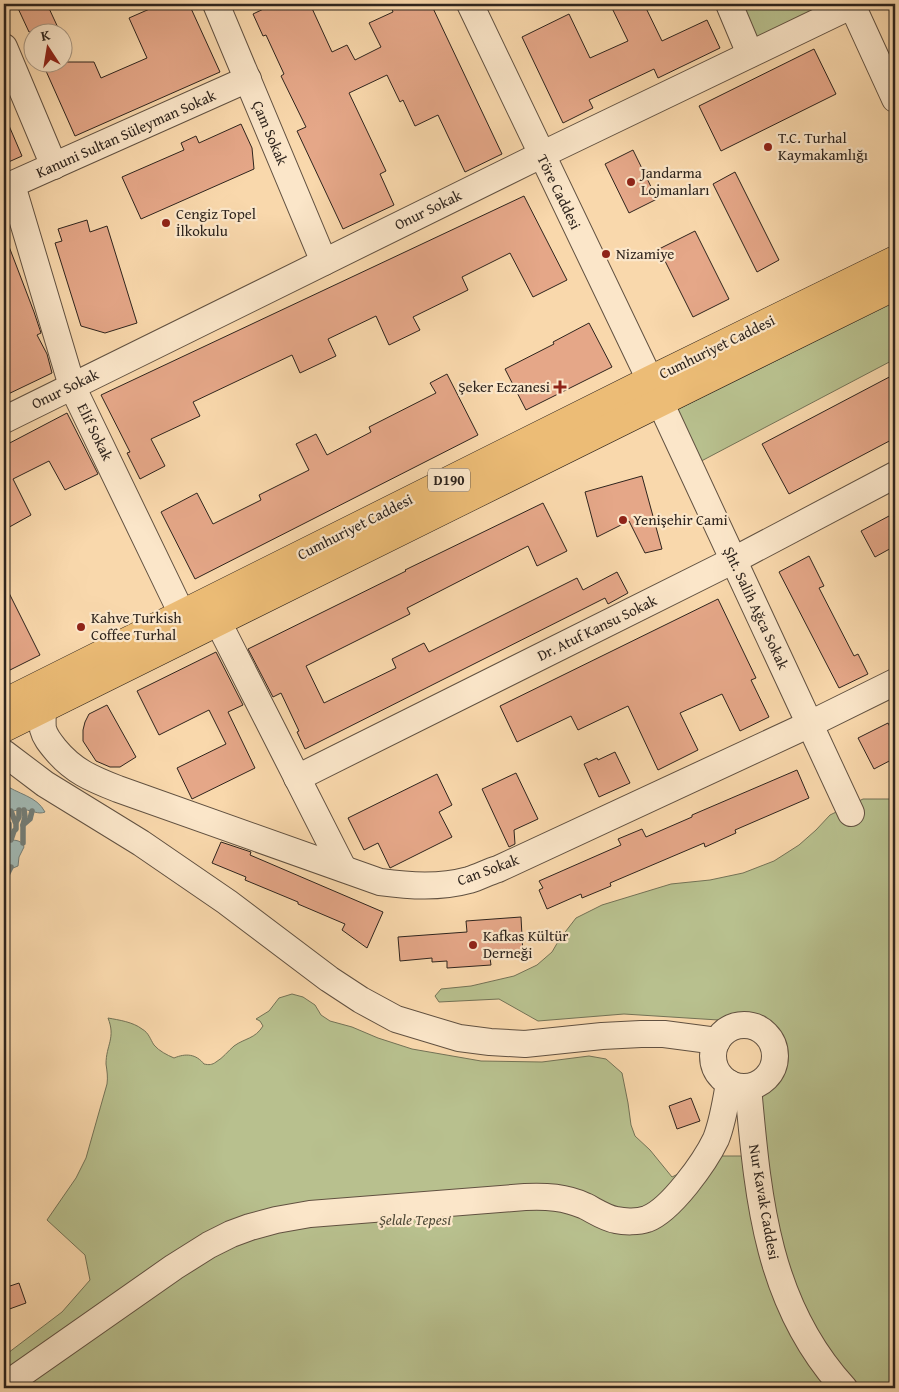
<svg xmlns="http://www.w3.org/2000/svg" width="899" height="1392" font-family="'Gentium Book Plus',serif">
<rect width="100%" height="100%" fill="#f9d8ac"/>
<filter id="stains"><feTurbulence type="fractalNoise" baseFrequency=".004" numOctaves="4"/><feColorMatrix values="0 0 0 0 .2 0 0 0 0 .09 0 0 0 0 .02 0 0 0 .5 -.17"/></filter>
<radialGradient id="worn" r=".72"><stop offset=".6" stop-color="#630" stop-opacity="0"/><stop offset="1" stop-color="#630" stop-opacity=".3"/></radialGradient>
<!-- green -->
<g fill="#b8c08e" stroke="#737256">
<polygon points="729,4 855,4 750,54"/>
<polygon points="895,302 895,359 690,467 666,415"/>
<path d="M863,799H895V1388H4V1356L62,1312L90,1280L85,1255L47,1220L76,1178L86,1158L107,1084C108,1077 107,1071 106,1064C106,1045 116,1038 108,1018C119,1020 133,1022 142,1029C149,1033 150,1039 154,1045C159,1051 167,1055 174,1058C186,1053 196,1054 204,1064C209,1065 212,1065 216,1062C223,1058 228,1051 234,1046C245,1038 255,1039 263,1026L260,1021L256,1019L269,1011L279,998L292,994L303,997L315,1005L321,1015L330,1021L352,1027L378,1038L412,1049L481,1061L542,1062L589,1056L606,1059L622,1073L628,1103L631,1125L635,1136L650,1150L672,1177L684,1171L694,1156H754L758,1084C784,1066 781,1036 750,1025V1022L624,1014L538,1021L499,999L439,1002L435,996L441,989L471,986L514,976L537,965L552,952L559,940L576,918L602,905L671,884L710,880L743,873L774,861L799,845L816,830L830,815Z"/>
</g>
<!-- water -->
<g fill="#a1b8b3" stroke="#737d77">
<path d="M4,784C17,794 37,796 45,812C38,815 32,810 25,810C17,809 11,812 4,814Z"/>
<path d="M10,840C17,840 22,841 24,847L19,857L18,866L13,868L4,864V841Z"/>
</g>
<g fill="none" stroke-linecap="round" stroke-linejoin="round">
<!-- stream -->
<g stroke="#737d77" stroke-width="5.5">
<polyline points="16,822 19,817 19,810"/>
<polyline points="23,825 25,817 24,810"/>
<polyline points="4,832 7,827 5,814"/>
<polyline points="11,840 14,831 16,829 16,824 11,811"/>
<polyline points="6,841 9,834 9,824"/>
<polyline points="23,843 23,825 30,819 32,811"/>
<polyline points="4,877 7,875 11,867"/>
</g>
</g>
<!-- building -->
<g fill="#e5a788" stroke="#2e241d">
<polygon points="16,4 47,4 60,32 29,32"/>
<polygon points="161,4 189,4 220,72 75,136 42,62 94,62 101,78 147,58 129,18"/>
<polygon points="274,4 310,4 332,52 347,45 355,60 381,47 369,23 393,12 390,4 431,4 502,154 465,172 438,115 415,126 403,100 400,102 387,75 349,93 386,171 380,174 394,205 343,229 297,131 306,127 281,76 284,74 266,35 263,36 253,14"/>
<polygon points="610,4 644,4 662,41 707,20 720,48 658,78 654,69 589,100 593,108 563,123 522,37 569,14 590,58 628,41"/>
<polygon points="814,49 836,94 721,151 699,106"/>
<polygon points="4,114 22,156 4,164"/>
<polygon points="241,124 252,148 254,169 141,219 122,177 184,150 181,143 196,136 199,143"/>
<polygon points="633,150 657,199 629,213 605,164"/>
<polygon points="735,172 779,260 757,272 713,184"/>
<polygon points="524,196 567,280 533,297 510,253 462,277 468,290 413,317 420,330 389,345 376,316 328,339 336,356 300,373 292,355 193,402 200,416 151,439 165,466 140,479 127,453 130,452 101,395"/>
<polygon points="87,220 90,232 107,226 137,323 105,333 81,326 55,243 62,241 58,229"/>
<polygon points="695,231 729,299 693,317 659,249"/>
<polygon points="4,236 5,236 34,312 41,333 37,335 47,354 52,373 4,396"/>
<polygon points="589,323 612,367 526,410 505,369 554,344 553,342"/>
<polygon points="447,374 478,435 195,579 161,512 197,493 213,524 261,500 259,495 309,470 296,444 316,434 327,455 371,432 369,427 436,393 430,383"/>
<polygon points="895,374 895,438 789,494 762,444"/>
<polygon points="67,413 98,474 65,490 49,461 13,479 31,515 4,530 4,446"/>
<polygon points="642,476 662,549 645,553 629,521 597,537 585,492"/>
<polygon points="543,503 567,551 537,566 528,546 407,608 410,614 306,666 324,703 396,668 392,659 424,643 429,652 577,578 583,590 617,572 628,593 608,604 605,598 305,749 297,732 299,731 281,693 273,697 248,649 406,571 405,570"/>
<polygon points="889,516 895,528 895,546 875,557 861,531"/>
<polygon points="809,556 824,586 819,588 854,656 858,654 868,674 839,688 779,572"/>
<polygon points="4,583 40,655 4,673"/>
<polygon points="718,599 756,678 751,680 769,717 740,731 722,694 680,713 698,750 658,770 628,706 578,730 571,716 517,742 500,706"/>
<polygon points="216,652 243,705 228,712 255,768 192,799 177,768 226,744 209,710 159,735 137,691"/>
<polygon points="107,705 136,757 120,767 110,767 96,761 83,741 83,730 85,722 89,714"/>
<polygon points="888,723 895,737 895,758 874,769 858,738"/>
<polygon points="615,752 630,783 599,797 584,764 597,758 598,760"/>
<polygon points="797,770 809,798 735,830 736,833 705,847 704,843 610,883 611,886 582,898 581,894 547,909 539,890 543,888 539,881 621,845 618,839 642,829 646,837 692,817 692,815"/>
<polygon points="516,773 538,819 514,830 515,844 509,847 482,789"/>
<polygon points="437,774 452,805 439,812 452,837 390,868 378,843 364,850 348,818"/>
<polygon points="221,842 251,852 250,855 383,912 367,948 342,930 345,924 298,904 298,902 245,880 246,877 212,863"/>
<polygon points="521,917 523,955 490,958 491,965 447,968 447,961 432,962 432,958 400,961 398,937 467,932 466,921"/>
<polygon points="691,1098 700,1121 677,1129 669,1106"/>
<polygon points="19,1283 26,1303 4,1311 4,1288"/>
</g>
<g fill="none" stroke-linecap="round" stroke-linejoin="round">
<!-- minor casing -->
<g stroke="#615141" stroke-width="28">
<g id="minor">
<polyline points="216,4 324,262"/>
<polyline points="470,4 650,380"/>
<polyline points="729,4 750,54"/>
<polyline points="852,5 895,99"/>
<polyline points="4,47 54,166"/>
<polyline points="12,185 72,386 182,614"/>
<polyline points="4,188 248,79"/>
<polyline points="660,402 851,813"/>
<polyline points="4,420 541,155 855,4"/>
<polyline points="218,622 343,868"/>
<path d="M43,709C43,715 42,722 43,729C45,737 50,743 55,749C73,771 92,779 118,789L380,882C410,886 440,888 469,880C479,877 488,872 498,869L810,724L895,682"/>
<polyline points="4,753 45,784 141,843 227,902 329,979 361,1000 396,1019 459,1038 490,1042 525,1044 602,1036 641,1034 664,1034 717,1041"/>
<polyline points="297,778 734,560 895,475"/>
<circle cx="744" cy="1056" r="31"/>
<path d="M748,1087C758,1196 766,1303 844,1388"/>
<path d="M4,1386L174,1267L209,1245L231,1234L250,1227L276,1220L310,1214L525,1197C546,1196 565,1197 585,1206C595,1211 605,1218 616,1220C625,1222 638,1222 647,1219C671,1210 705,1162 716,1139C723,1121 726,1101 729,1083"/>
</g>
</g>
<!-- highway casing -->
<g stroke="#2e241d" stroke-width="29">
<g id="highway">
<polyline points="4,703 650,380 895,260"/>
<polyline points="4,728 895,286"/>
</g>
</g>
<!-- minor -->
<use href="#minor" stroke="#fbe6c9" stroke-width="26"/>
<!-- highway -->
<use href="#highway" stroke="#ecbc76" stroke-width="28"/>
</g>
<!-- markers -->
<g fill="#8f2418" stroke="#fbe6c9" stroke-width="2">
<circle cx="768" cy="147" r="5"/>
<circle cx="631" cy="182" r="5"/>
<circle cx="166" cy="223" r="5"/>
<circle cx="606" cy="254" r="5"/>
<path d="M557.5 379.5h5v5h5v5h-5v5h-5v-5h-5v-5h5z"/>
<circle cx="623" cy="520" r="5"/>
<circle cx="81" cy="627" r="5"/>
<circle cx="473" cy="945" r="5"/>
</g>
<g text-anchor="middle" stroke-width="4.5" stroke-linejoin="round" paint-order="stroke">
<!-- shield labels -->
<rect fill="#fbe6c9" stroke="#6c5e51" stroke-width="1" x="428" y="468.5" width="42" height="23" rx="4"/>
<g font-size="14" font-weight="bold" fill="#2e241d">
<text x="449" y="485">D190</text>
</g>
<!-- street labels -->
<g font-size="15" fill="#2e241d" stroke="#fbe6c9">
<text transform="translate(270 133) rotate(67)" y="5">Çam Sokak</text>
<text transform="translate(126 134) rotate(-24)" y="5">Kanuni Sultan Süleyman Sokak</text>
<text transform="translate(559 192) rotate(64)" y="5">Töre Caddesi</text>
<text transform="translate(428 210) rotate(-26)" y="5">Onur Sokak</text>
<text transform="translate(717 347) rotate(-26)" y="5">Cumhuriyet Caddesi</text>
<text transform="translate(65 389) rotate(-26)" y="5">Onur Sokak</text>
<text transform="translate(95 432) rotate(64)" y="5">Elif Sokak</text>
<text transform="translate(355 527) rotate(-27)" y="5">Cumhuriyet Caddesi</text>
<text transform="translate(756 608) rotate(65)" y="5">Şht. Salih Ağca Sokak</text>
<text transform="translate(597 628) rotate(-26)" y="5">Dr. Atuf Kansu Sokak</text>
<text transform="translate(488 870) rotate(-20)" y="5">Can Sokak</text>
<text transform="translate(764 1202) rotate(80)" y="5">Nur Kavak Caddesi</text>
</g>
<!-- poi labels -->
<g font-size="15" fill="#2e241d" stroke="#fbe6c9" text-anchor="start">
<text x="778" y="143">T.C. Turhal<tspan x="778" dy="17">Kaymakamlığı</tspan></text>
<text x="641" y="178">Jandarma<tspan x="641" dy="17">Lojmanları</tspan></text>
<text x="176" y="219">Cengiz Topel<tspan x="176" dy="17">İlkokulu</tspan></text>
<text x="616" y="259">Nizamiye</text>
<text x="550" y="392" text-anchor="end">Şeker Eczanesi</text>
<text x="633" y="525">Yenişehir Cami</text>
<text x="91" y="623">Kahve Turkish<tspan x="91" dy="17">Coffee Turhal</tspan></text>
<text x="483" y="941">Kafkas Kültür<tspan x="483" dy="17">Derneği</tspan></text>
</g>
<!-- park labels -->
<g font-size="15" font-style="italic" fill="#504b39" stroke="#fbe6c9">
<text x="415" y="1225">Şelale Tepesi</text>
</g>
</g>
<!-- margin -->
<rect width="899" height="1392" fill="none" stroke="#f9d8ac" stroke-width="20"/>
<rect x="5" y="5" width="889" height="1382" fill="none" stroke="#2e241d" stroke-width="2.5"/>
<rect x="10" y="10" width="879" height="1372" fill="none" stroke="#2e241d"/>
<!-- north arrow -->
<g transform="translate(48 48) rotate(348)"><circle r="24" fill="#fbe6c9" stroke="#a99884"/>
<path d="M0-4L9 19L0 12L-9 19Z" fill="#8f2418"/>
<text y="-8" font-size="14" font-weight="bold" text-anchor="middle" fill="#2e241d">K</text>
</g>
<rect width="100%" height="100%" filter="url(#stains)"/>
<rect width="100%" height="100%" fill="url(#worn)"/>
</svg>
